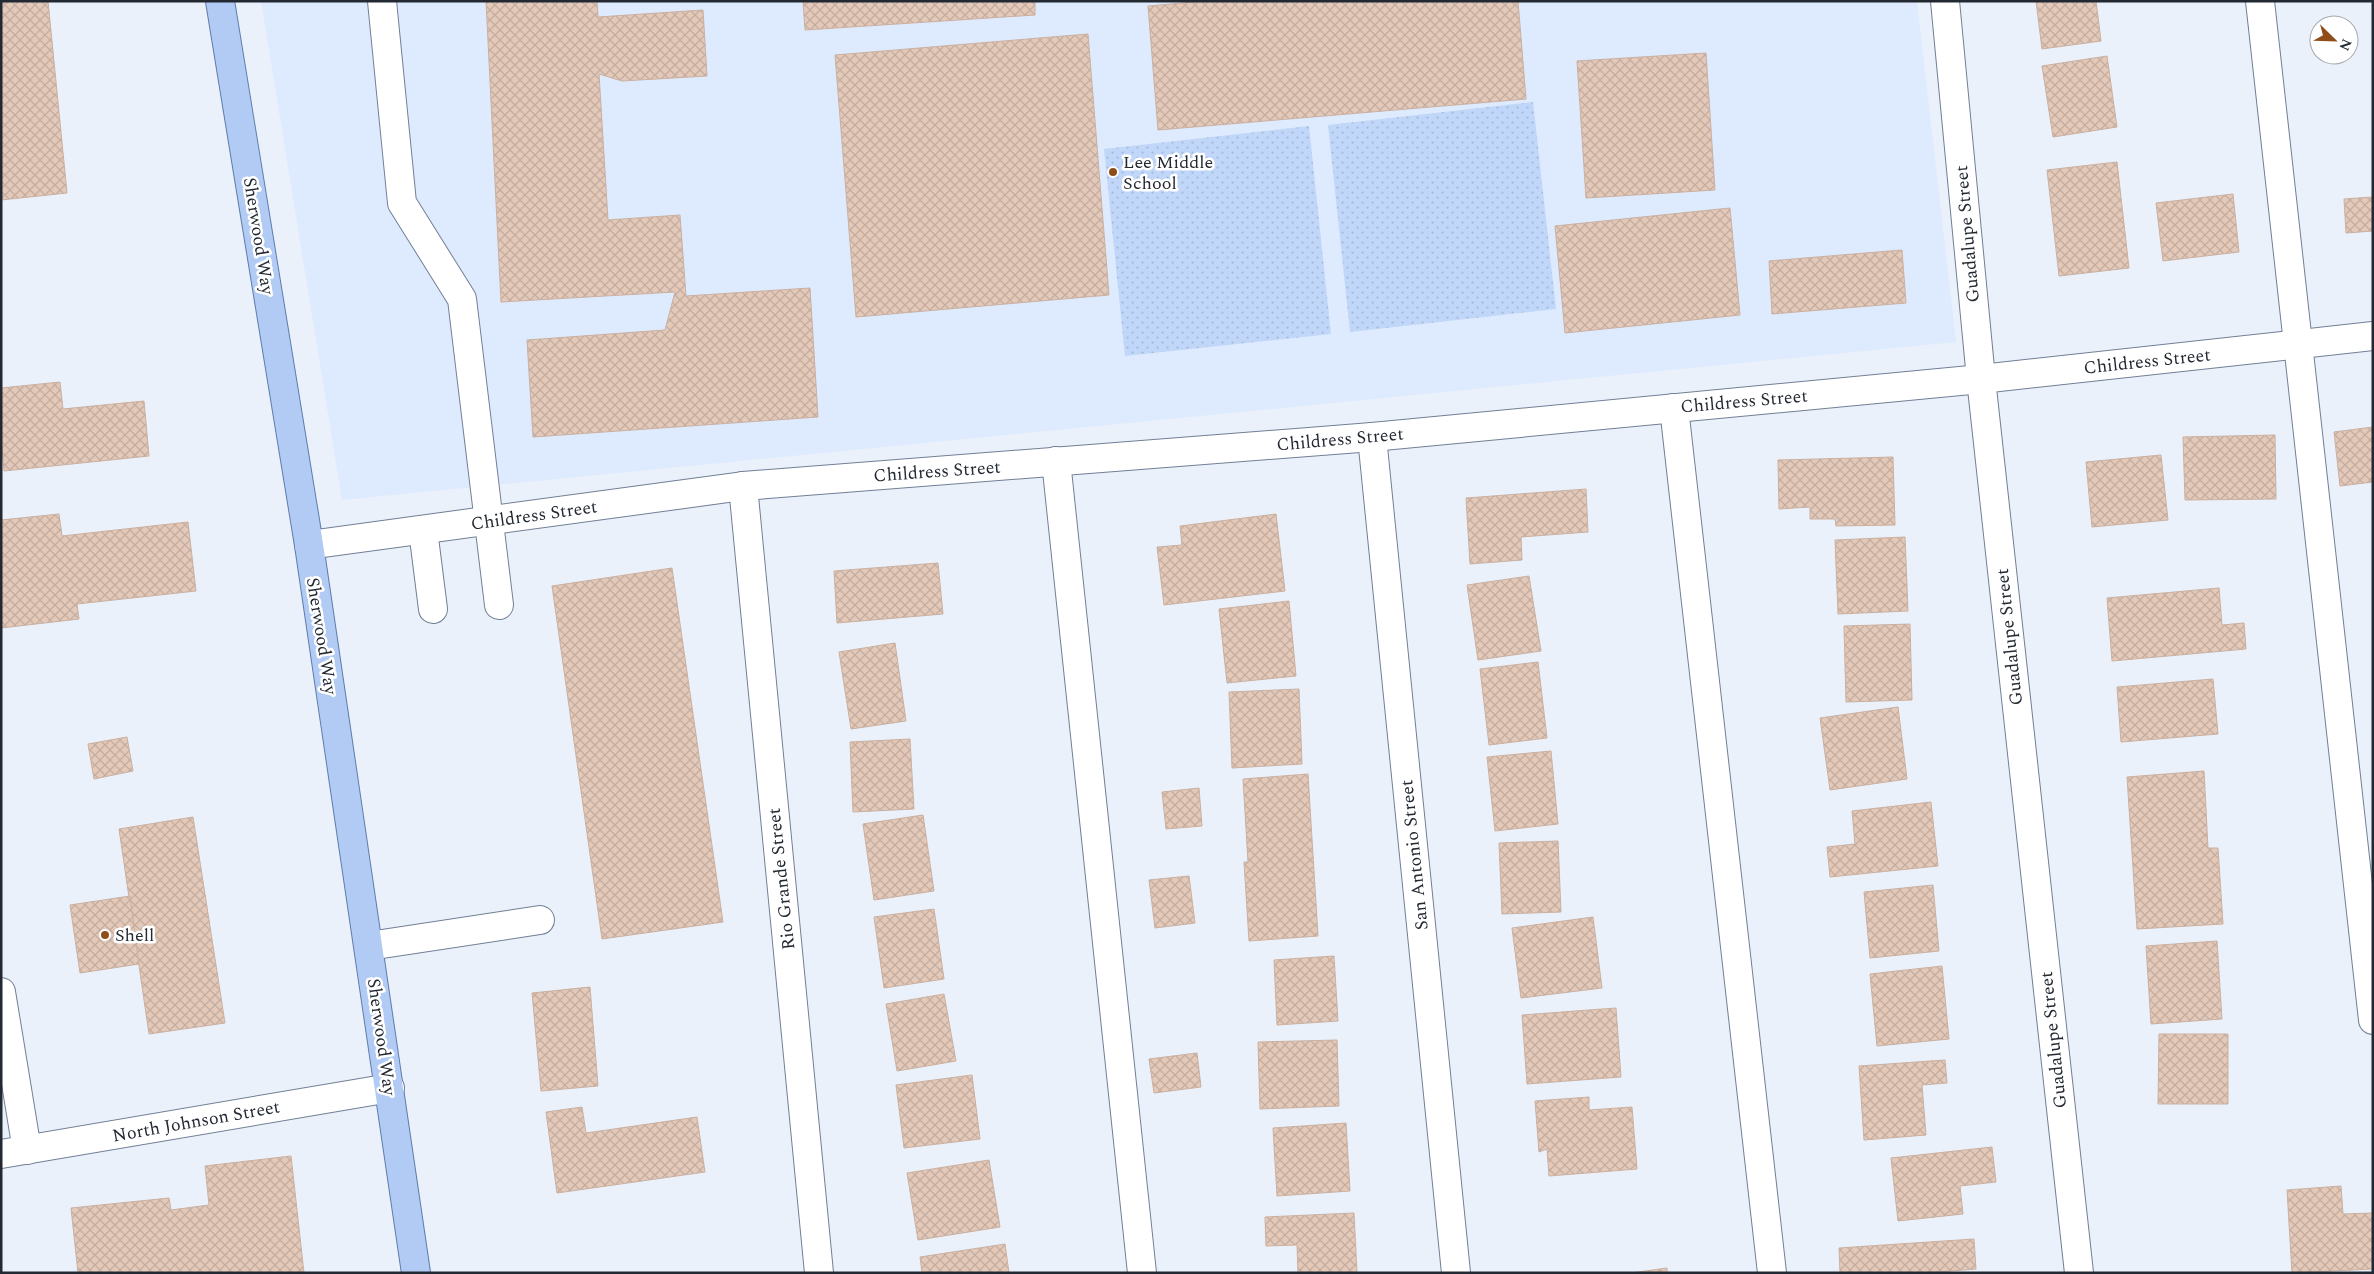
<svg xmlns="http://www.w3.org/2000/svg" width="2374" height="1274" font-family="Spectral,serif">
<defs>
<pattern id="park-dots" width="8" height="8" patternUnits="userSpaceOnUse" patternTransform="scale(1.25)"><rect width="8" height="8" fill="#c1d7fa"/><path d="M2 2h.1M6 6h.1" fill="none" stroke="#a6b9d7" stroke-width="1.8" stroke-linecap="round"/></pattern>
<pattern id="building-cross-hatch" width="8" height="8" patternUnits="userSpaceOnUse" patternTransform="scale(1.25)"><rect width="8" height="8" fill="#e4c9b9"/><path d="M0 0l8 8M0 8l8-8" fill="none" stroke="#c3ada0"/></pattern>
</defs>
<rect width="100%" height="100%" fill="#eaf1fb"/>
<!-- built -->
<polygon fill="#deeafd" points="261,1 1917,1 1956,342 342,500"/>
<!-- park -->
<g fill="url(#park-dots)">
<polygon points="1533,102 1556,309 1350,332 1328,125"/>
<polygon points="1309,126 1331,334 1125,356 1104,149"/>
</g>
<!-- building -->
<g fill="url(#building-cross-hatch)" stroke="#cab0a0">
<polygon points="1,1 48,1 67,193 1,200"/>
<polygon points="486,1 597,1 598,17 703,10 707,76 622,81 599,74 608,220 680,215 686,296 810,288 818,417 533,437 527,340 665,330 675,292 501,302"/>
<polygon points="803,1 1035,1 1035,15 805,30"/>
<polygon points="1206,1 1518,1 1526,99 1158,130 1148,6"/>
<polygon points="2036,1 2096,1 2101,41 2042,49"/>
<polygon points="1088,34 1109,295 856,317 835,55"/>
<polygon points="1706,53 1715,190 1586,198 1577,61"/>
<polygon points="2107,56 2117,127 2053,137 2042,66"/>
<polygon points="2117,162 2129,268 2059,276 2047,170"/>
<polygon points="2233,194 2239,252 2163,261 2156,203"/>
<polygon points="2373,197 2373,231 2346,233 2344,199"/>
<polygon points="1730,208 1740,315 1565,333 1555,226"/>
<polygon points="1902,250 1906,303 1772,314 1769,261"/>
<polygon points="60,382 63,409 144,401 149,456 4,471 1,439 1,388"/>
<polygon points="2373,427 2373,482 2340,486 2334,432"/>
<polygon points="2275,435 2276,499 2185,500 2183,437"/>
<polygon points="2161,455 2168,520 2092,527 2086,462"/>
<polygon points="1893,457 1895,525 1836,526 1835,519 1810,519 1810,507 1779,509 1778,460"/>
<polygon points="1586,489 1588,532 1521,537 1522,560 1470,564 1466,498"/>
<polygon points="59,514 62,536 188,522 196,591 77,604 79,619 1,628 1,520"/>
<polygon points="1276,514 1285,591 1164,605 1157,547 1182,545 1180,526"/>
<polygon points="1905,537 1908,611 1838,614 1835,540"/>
<polygon points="938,563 943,614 837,623 834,571"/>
<polygon points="672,568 723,922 602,939 552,586"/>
<polygon points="1529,576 1541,651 1478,660 1467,585"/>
<polygon points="2219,588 2222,625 2244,623 2246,649 2112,661 2107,598"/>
<polygon points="1289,601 1296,676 1227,683 1219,609"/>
<polygon points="1910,624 1912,700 1846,702 1844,626"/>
<polygon points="895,643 906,721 851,729 839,652"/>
<polygon points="1538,662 1547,738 1489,745 1480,669"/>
<polygon points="2213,679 2218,734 2121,742 2117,687"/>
<polygon points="1299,689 1302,764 1232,768 1229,692"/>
<polygon points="1898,707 1907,779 1830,790 1820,718"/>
<polygon points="127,737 133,771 94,779 88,744"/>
<polygon points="910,739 914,809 853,812 850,742"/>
<polygon points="1551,751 1558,824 1495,831 1487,757"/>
<polygon points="2204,771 2208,848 2218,848 2223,924 2137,929 2127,777"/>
<polygon points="1308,774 1318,936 1249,941 1244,862 1248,862 1243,779"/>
<polygon points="1199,788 1202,826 1166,829 1162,792"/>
<polygon points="1931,802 1938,866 1830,877 1827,847 1855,844 1852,811"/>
<polygon points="923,815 934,891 874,900 863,824"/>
<polygon points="193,817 225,1023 149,1034 119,829"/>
<polygon points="1558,841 1561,912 1502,914 1499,843"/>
<polygon points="1189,876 1195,923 1155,928 1149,880"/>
<polygon points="1933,885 1939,951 1870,958 1864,892"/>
<polygon points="130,896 139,964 80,973 70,905"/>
<polygon points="934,909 944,979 884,988 874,917"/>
<polygon points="1593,917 1602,988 1521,998 1512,928"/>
<polygon points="2217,941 2222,1019 2151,1024 2146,946"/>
<polygon points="1334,956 1338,1021 1277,1025 1274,960"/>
<polygon points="1942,966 1949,1039 1877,1046 1870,974"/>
<polygon points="590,987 598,1086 541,1091 532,993"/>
<polygon points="944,994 956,1061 897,1071 886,1004"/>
<polygon points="1616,1008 1621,1077 1527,1084 1522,1015"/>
<polygon points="2159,1034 2228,1034 2228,1104 2158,1104"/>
<polygon points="1337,1040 1339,1106 1260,1109 1258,1042"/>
<polygon points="1197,1053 1201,1087 1154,1093 1149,1059"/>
<polygon points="1945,1060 1947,1083 1922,1085 1926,1135 1864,1140 1859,1066"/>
<polygon points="972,1075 980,1139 904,1148 896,1085"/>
<polygon points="1589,1097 1589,1110 1632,1107 1637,1169 1549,1176 1547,1149 1539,1152 1535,1101"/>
<polygon points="582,1107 586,1133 697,1117 705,1172 557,1193 546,1112"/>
<polygon points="1346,1123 1350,1191 1277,1196 1273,1128"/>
<polygon points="1992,1147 1996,1182 1960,1186 1963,1214 1898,1221 1891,1158"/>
<polygon points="291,1156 304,1273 78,1273 71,1208 169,1198 171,1210 209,1205 205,1166"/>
<polygon points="989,1160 1000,1227 918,1240 907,1173"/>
<polygon points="2341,1186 2343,1214 2373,1213 2373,1269 2292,1273 2287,1190"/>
<polygon points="1354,1213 1357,1273 1298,1273 1297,1245 1266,1246 1265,1217"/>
<polygon points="1974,1239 1976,1269 1925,1273 1840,1273 1839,1248"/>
<polygon points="1005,1244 1009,1273 922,1273 920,1257"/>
<polygon points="1667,1268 1667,1273 1631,1273"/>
</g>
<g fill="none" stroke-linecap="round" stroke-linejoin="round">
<!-- minor casing -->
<g stroke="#717f95" stroke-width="30">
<g id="minor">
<polyline points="382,1 402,203 462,299 499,605"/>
<polyline points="1945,1 1981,379 2079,1273"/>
<polyline points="2260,1 2373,1020"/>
<polyline points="1674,408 1772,1273"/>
<polyline points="1372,437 1456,1273"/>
<polyline points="1056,461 1142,1273"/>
<polyline points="743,486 819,1273"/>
<polyline points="423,530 433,609"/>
<polyline points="309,545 743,486 1372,437 1981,379 2373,336"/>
<polyline points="369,946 540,920"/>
<polyline points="1,992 27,1150"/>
<polyline points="1,1154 390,1088"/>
</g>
</g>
<!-- major casing -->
<g stroke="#5e7cab" stroke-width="30">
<polyline id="major" points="220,1 309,545 416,1273"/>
</g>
<!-- minor -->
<use href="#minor" stroke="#fff" stroke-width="28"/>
<!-- major -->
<use href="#major" stroke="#b2cbf4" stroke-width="28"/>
</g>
<!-- markers -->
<g fill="#8f4d1a" stroke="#fff" stroke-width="2">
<circle cx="1113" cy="172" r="5"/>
<circle cx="105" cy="935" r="5"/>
</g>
<g text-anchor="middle" stroke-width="5" stroke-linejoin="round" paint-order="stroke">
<!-- poi labels -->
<g font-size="18" fill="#232932" stroke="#fff" text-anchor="start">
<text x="1123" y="168">Lee Middle<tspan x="1123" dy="21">School</tspan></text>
<text x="115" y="941">Shell</text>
</g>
<!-- street labels -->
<g font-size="18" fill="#232932" stroke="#fff">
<text transform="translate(1967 234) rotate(-95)" y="6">Guadalupe Street</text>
<text transform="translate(259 236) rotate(81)" y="6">Sherwood Way</text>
<text transform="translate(2147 361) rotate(-6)" y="6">Childress Street</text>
<text transform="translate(1744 401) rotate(-5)" y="6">Childress Street</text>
<text transform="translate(1340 439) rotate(-5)" y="6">Childress Street</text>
<text transform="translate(937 471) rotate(-4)" y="6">Childress Street</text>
<text transform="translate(534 515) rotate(-8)" y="6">Childress Street</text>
<text transform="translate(322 636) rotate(81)" y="6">Sherwood Way</text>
<text transform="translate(2009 637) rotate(-96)" y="6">Guadalupe Street</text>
<text transform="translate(1414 855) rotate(-96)" y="6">San Antonio Street</text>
<text transform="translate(781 879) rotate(-96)" y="6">Rio Grande Street</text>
<text transform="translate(382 1037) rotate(82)" y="6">Sherwood Way</text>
<text transform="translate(2053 1040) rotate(-96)" y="6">Guadalupe Street</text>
<text transform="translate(196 1121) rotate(-10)" y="6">North Johnson Street</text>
</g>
</g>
<!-- border -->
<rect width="2374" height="1274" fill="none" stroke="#232932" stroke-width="5"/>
<!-- north arrow -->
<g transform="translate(2334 40) rotate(113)"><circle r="24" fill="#ffffff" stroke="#a7a9ad"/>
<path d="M0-4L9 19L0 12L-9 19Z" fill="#8f4d1a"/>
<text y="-8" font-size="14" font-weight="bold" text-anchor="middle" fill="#232932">N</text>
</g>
</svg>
